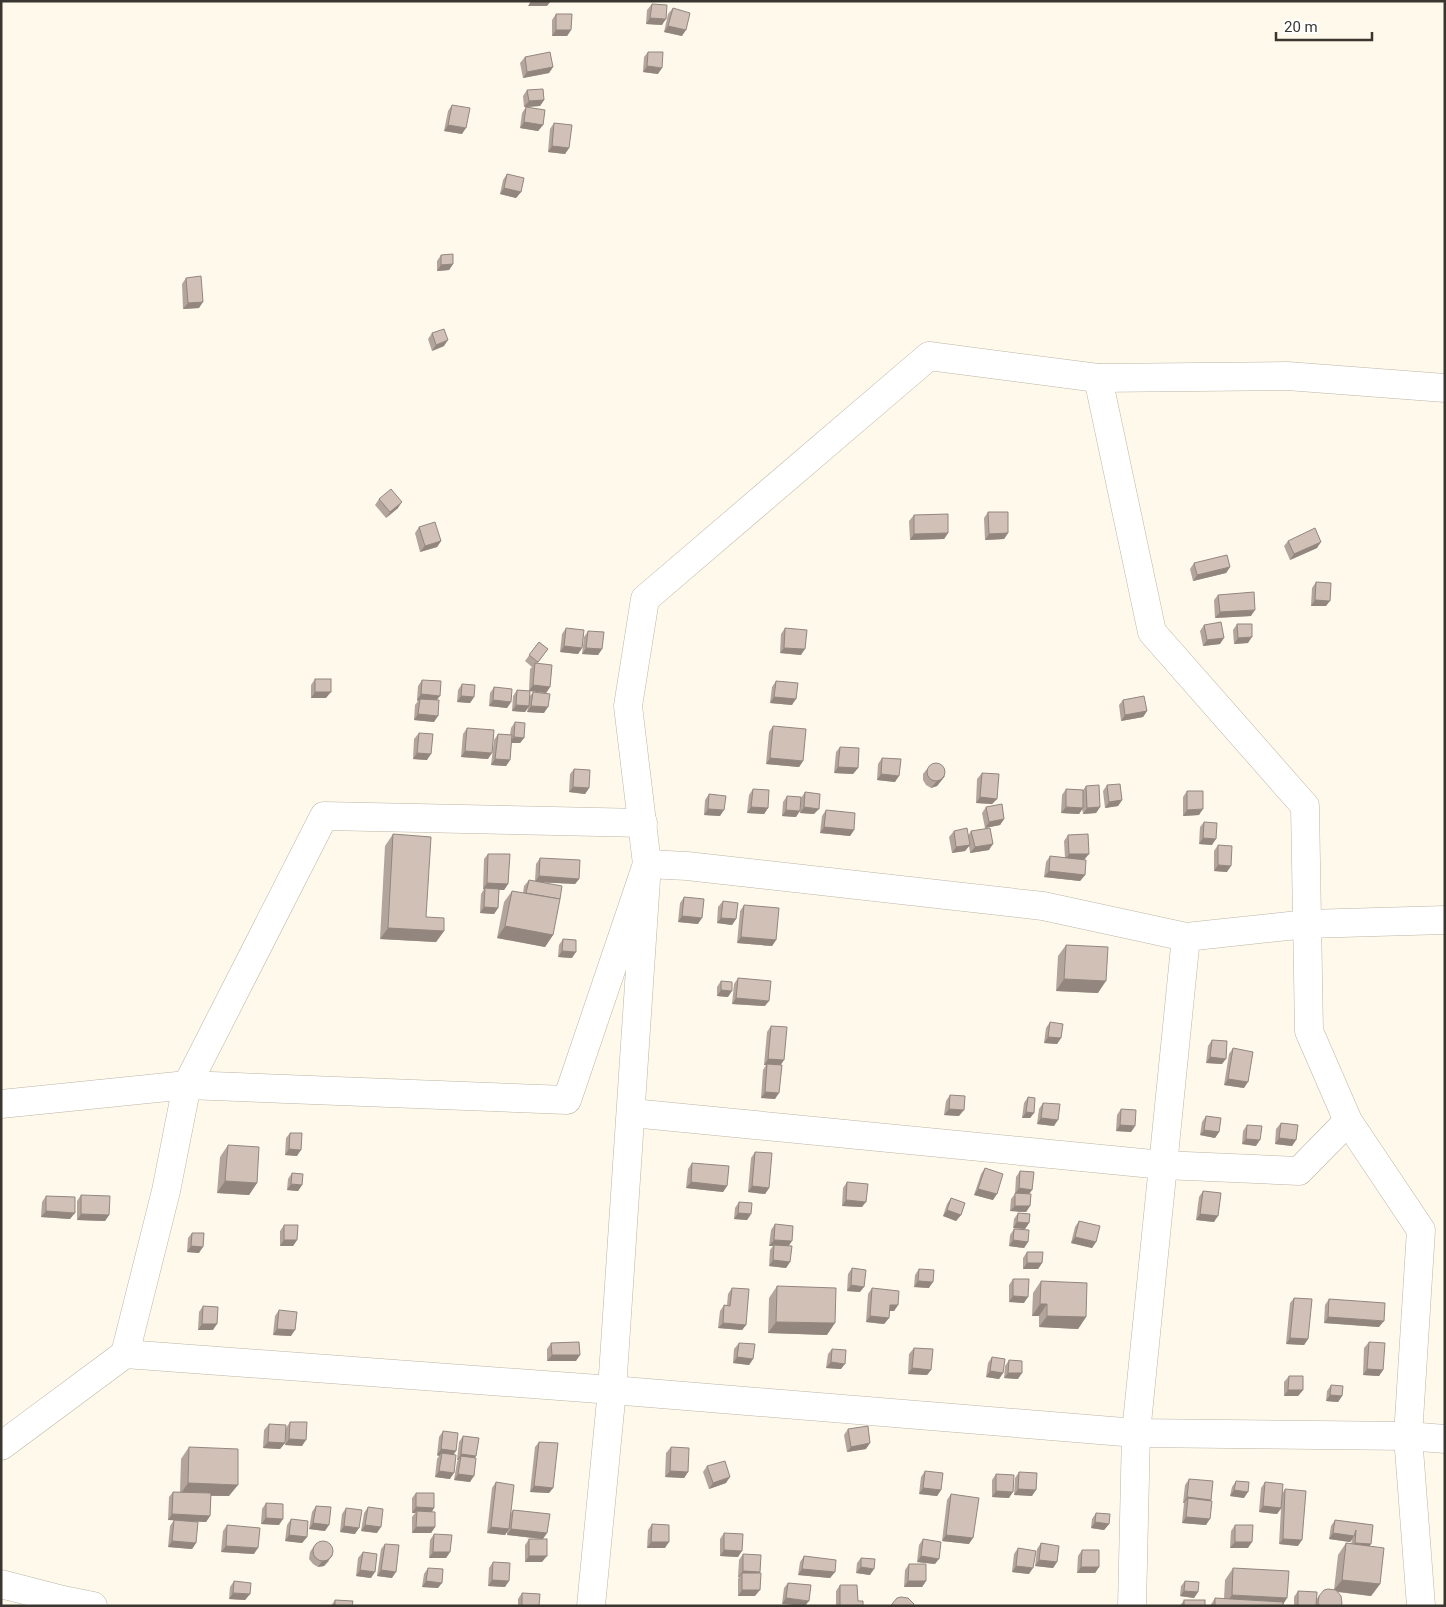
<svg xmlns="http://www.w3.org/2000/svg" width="1446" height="1607" font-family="Roboto,sans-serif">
<rect width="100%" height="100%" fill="#fff9ec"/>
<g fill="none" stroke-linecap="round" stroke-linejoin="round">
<!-- street casing -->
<g stroke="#bbb5a5" stroke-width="29">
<g id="street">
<polyline points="1098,378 1152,632 1305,806 1309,1031 1348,1121 1421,1230 1408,1436 1421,1606"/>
<polyline points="1,1104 187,1085 567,1100 647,864 687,866 1043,906 1186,937 1307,924 1445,920"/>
<polyline points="632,1113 1163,1165 1299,1171 1348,1121"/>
<polyline points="125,1354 166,1191 187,1085 324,816 643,823"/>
<polyline points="1,1446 125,1354 612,1390 1136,1433 1408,1436 1445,1439"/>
<polyline points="1,1584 63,1600 93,1606"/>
<polyline points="591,1606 612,1390 647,864 628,706 645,599 929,356 1098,378 1287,376 1445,388"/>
<polyline points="1132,1606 1136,1433 1186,937"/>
</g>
</g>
<!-- street -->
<use href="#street" stroke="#fff" stroke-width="28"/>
</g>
<!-- wall -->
<g fill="#b3a59c">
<polygon points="652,4 662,25 646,24 647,10"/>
<polygon points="673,8 682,36 664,32 668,14"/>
<polygon points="556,14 571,30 567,36 552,36 552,20"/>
<polygon points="648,52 658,74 643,72 644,57"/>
<polygon points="525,57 553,67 549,73 523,78 520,63"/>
<polygon points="527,90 544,100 540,106 527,107 543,125 538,131 520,128 522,113 526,107 524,107 523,96"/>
<polygon points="452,105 462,134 444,131 448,111"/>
<polygon points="554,123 569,148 565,154 548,152 550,129"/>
<polygon points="507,174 521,192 516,198 500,194 503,180"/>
<polygon points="441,255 453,264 449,270 437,271 437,261"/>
<polygon points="186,278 199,308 183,309 182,284"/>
<polygon points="432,333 444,346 432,351 428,339"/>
<polygon points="379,499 398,508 386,518 375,505"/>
<polygon points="988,512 1008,533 1004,539 985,540 984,518"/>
<polygon points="914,515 948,533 944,539 910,540 909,521"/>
<polygon points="419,527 441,541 437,547 420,552 415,533"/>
<polygon points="1288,541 1317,548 1290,560 1284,546"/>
<polygon points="1194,563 1230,567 1226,573 1193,581 1190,569"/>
<polygon points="1316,582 1326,606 1311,606 1312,588"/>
<polygon points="1218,595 1251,616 1215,618 1214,600"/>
<polygon points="1237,624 1248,643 1234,644 1233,630"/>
<polygon points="1204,625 1220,644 1203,646 1200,631"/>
<polygon points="566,628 582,648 578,654 560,652 562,634"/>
<polygon points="785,628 801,655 780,653 781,634"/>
<polygon points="588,631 602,649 598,655 582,654 584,637"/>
<polygon points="539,642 548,649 537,664 550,687 546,693 530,691 530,696 533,692 544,713 527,712 528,708 525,712 512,711 513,696 517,690 529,691 530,669 532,667 525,661"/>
<polygon points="315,679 326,698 311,698 311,685"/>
<polygon points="422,680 437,700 434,722 414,720 415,705 418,701 417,700 418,686"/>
<polygon points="776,681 792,705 770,703 772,687"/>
<polygon points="462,684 474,697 470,703 457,702 458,690"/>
<polygon points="494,687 511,702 507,708 489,706 490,693"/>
<polygon points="1123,700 1147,711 1143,717 1121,721 1119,705"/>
<polygon points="515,722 524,738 520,743 511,743 510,760 506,766 491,765 494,740 498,734 510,735 511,728"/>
<polygon points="773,726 803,761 799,767 766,764 769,732"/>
<polygon points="467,728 488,759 461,757 463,734"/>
<polygon points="419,733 427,760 413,759 414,739"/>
<polygon points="840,747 858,768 853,774 834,773 836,752"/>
<polygon points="882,758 895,782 877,780 878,764"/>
<polygon points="574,769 589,788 585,794 569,792 570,774"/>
<polygon points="927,769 945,776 937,786 931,788 926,785 923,780 923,774"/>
<polygon points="982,773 997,799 992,804 976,803 977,779"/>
<polygon points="1107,785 1122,800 1118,806 1105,808 1103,791"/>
<polygon points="1086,786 1100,807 1096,813 1083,814 1082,809 1079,814 1061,813 1062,795 1066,789 1083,790"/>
<polygon points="753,789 768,808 764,814 747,813 749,795"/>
<polygon points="1187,791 1199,815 1183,816 1183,797"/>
<polygon points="805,792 814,814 800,813 801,798"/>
<polygon points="709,794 720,816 704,815 705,800"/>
<polygon points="787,796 796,817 782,816 783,802"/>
<polygon points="986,807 1004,819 1000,825 985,828 982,813"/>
<polygon points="826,810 854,830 850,836 820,833 822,816"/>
<polygon points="1204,822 1212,845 1199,844 1200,827"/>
<polygon points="954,831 968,836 971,831 989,850 970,853 969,846 965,851 952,853 949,837"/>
<polygon points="393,834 426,917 444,931 436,942 380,939 385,846"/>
<polygon points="1068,835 1084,860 1085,875 1080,881 1044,877 1046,862 1050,856 1065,858 1064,841"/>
<polygon points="1218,845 1227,872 1214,871 1214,851"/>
<polygon points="488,854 508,884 504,890 499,890 498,908 494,914 480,913 481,894 484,889 483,889 484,859"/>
<polygon points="540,858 579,879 575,884 542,882 553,935 545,947 497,938 504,902 512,891 523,893 524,886 529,880 535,881 536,864"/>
<polygon points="684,897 698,924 678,922 680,903"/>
<polygon points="723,901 736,919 732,925 717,923 718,907"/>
<polygon points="744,905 776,940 772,946 737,943 740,911"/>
<polygon points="563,939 572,958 558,957 559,945"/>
<polygon points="1066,945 1098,993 1056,991 1058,956"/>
<polygon points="738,978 765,1006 732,1004 734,984"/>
<polygon points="721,981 728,997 717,996 717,987"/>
<polygon points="1050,1022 1061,1038 1057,1044 1044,1043 1046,1028"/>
<polygon points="771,1026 781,1065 775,1099 761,1098 763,1070 766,1065 764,1065 767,1032"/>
<polygon points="1212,1040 1222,1064 1206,1063 1208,1046"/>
<polygon points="1233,1048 1244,1088 1224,1085 1229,1054"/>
<polygon points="950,1095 959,1116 944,1115 946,1101"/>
<polygon points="1028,1097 1034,1113 1030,1118 1022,1118 1024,1103"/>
<polygon points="1043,1103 1054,1126 1037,1124 1039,1109"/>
<polygon points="1121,1109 1135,1126 1131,1132 1116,1131 1117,1115"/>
<polygon points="1206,1116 1219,1132 1215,1138 1200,1135 1202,1122"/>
<polygon points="1281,1123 1296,1140 1292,1146 1275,1144 1276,1129"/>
<polygon points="1247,1125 1256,1146 1242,1144 1243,1131"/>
<polygon points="290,1133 297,1156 285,1155 286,1138"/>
<polygon points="228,1145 257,1183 249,1195 217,1193 220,1157"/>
<polygon points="755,1152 769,1188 765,1194 748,1192 751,1158"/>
<polygon points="692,1163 727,1186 723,1192 686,1188 688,1169"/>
<polygon points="985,1168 993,1200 974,1195 981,1174"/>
<polygon points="1020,1171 1032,1190 1029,1194 1030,1206 1026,1212 1010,1211 1011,1199 1015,1194 1016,1177"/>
<polygon points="292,1173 302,1185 298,1191 287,1190 288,1179"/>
<polygon points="847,1182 862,1207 842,1206 843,1188"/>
<polygon points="1203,1191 1214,1222 1196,1220 1199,1197"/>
<polygon points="81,1195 109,1215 105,1221 77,1220 77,1201"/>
<polygon points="46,1196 70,1219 41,1217 42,1202"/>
<polygon points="951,1198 961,1215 956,1221 943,1216 947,1204"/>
<polygon points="739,1202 751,1214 747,1220 734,1219 735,1208"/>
<polygon points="1018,1213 1029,1223 1025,1229 1013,1228 1014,1219"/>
<polygon points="1079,1221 1096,1242 1092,1248 1071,1243 1075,1227"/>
<polygon points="775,1224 789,1246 790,1262 786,1268 769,1266 770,1250 773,1246 769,1246 771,1230"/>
<polygon points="284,1225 297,1240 293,1246 280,1246 280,1231"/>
<polygon points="1014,1229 1028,1242 1024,1248 1009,1246 1010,1235"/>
<polygon points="192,1233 199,1253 187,1252 188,1238"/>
<polygon points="1027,1252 1042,1263 1038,1269 1023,1269 1023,1258"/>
<polygon points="852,1268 860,1292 847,1291 848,1274"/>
<polygon points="919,1269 929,1288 914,1287 915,1275"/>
<polygon points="1013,1279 1024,1303 1009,1302 1009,1285"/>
<polygon points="1041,1281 1086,1317 1078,1329 1039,1327 1039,1316 1032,1316 1033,1293"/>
<polygon points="777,1286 827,1335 768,1333 769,1298"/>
<polygon points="732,1288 746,1325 742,1330 718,1328 720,1311 724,1305 727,1305 728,1294"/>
<polygon points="872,1288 898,1305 894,1311 889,1311 889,1318 884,1324 866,1322 868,1294"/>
<polygon points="1294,1298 1308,1339 1304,1345 1286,1344 1290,1303"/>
<polygon points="1329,1299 1379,1327 1324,1323 1325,1305"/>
<polygon points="203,1306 213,1330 198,1330 199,1312"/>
<polygon points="279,1310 291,1336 273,1335 275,1316"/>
<polygon points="1369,1342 1383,1370 1379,1376 1363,1375 1364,1348"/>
<polygon points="551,1343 576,1361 547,1361 547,1349"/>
<polygon points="739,1343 753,1359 749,1365 733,1363 734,1349"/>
<polygon points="914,1348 931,1370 927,1375 908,1374 909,1354"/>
<polygon points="832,1349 841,1369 826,1368 828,1354"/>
<polygon points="992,1357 1003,1373 999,1379 986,1377 988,1363"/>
<polygon points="1009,1360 1018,1379 1004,1378 1005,1366"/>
<polygon points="1289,1376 1303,1390 1298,1396 1284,1396 1284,1382"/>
<polygon points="1331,1385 1342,1396 1338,1402 1326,1401 1327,1391"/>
<polygon points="290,1422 302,1446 285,1445 286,1428"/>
<polygon points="269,1424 285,1443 280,1449 263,1448 264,1430"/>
<polygon points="848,1429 866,1449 847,1452 844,1435"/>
<polygon points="443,1431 454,1454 450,1479 435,1477 437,1459 439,1456 437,1455 439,1437"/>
<polygon points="463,1436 475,1458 470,1482 454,1480 457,1462 458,1460 457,1460 459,1442"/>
<polygon points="539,1442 553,1488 549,1493 530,1492 535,1447"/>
<polygon points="189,1447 229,1496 211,1496 210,1516 206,1522 183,1521 196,1543 192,1549 168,1547 170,1526 174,1520 168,1520 169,1497 173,1492 180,1492 181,1459"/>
<polygon points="671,1447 688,1472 684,1478 665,1477 666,1453"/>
<polygon points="707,1466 726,1483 709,1489 703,1472"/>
<polygon points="925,1471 941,1490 937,1496 919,1494 921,1477"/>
<polygon points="1019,1472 1032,1496 1014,1495 1015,1478"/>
<polygon points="996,1474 1009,1498 992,1497 992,1480"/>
<polygon points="1189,1479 1210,1501 1206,1525 1182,1523 1184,1503 1183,1503 1185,1485"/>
<polygon points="1236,1481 1244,1498 1230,1496 1232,1487"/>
<polygon points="496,1482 511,1513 513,1510 543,1539 542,1562 525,1562 525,1545 529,1539 541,1539 507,1535 507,1532 505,1535 487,1533 492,1488"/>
<polygon points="1265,1482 1282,1494 1285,1489 1298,1546 1279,1544 1281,1509 1277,1514 1259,1512 1261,1488"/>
<polygon points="416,1493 434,1508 432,1512 435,1527 431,1533 412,1533 412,1517 415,1513 412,1513 412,1498"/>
<polygon points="951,1494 969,1544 942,1541 947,1500"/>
<polygon points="266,1503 279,1525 261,1524 262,1509"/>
<polygon points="316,1506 325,1531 309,1529 312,1512"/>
<polygon points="368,1507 377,1533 361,1531 364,1513"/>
<polygon points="346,1508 355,1534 340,1532 342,1514"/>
<polygon points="1096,1513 1109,1524 1104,1530 1091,1528 1092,1519"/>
<polygon points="291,1519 307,1537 302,1543 285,1541 287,1525"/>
<polygon points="1335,1520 1373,1525 1369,1546 1380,1584 1371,1596 1337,1592 1340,1606 1294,1606 1294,1597 1298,1591 1316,1600 1319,1596 1334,1590 1338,1555 1346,1543 1351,1544 1352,1540 1350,1542 1329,1539 1331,1526"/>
<polygon points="652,1524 665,1548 647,1548 648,1530"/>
<polygon points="227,1525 254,1554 221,1552 223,1531"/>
<polygon points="1235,1525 1248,1548 1230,1548 1231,1531"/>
<polygon points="724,1533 738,1557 720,1556 720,1539"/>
<polygon points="434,1534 450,1552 446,1558 429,1558 430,1540"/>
<polygon points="923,1539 935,1564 917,1562 919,1545"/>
<polygon points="1041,1543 1057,1562 1053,1568 1035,1566 1037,1549"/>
<polygon points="385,1544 392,1578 377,1576 381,1549"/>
<polygon points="314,1546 329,1561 324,1566 318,1567 313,1564 309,1559 310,1552"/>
<polygon points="1018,1548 1029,1574 1012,1572 1014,1554"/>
<polygon points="1082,1550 1099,1567 1095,1573 1077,1573 1078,1556"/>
<polygon points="363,1552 371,1578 356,1576 358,1558"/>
<polygon points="743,1554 760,1572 759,1573 755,1596 738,1596 738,1579 739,1577 738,1577 739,1560"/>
<polygon points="804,1556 835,1572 830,1578 798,1575 800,1562"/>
<polygon points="861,1558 870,1575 856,1573 857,1563"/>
<polygon points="493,1562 505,1587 488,1586 489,1568"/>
<polygon points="909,1564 926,1581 922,1587 904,1587 905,1570"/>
<polygon points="428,1568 438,1588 422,1587 424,1574"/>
<polygon points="1233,1568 1287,1598 1283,1604 1283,1606 1210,1606 1215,1598 1224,1599 1225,1580"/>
<polygon points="234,1581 250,1594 245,1600 229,1599 230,1587"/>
<polygon points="1185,1581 1198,1592 1194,1598 1180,1596 1181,1586"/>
<polygon points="788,1583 811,1585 782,1604 784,1588"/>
<polygon points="840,1585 858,1601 863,1606 836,1606 836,1591"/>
<polygon points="522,1593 539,1606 518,1606 518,1599"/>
<polygon points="335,1600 352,1606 331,1606"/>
<polygon points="1184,1600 1205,1606 1180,1606"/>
</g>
<!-- shaded-wall -->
<g fill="#92867f">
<polygon points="531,1 551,1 547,6 528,6"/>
<polygon points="650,18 666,19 662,25 646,24"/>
<polygon points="668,26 686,30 682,36 664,32"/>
<polygon points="556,30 571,30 567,36 552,36"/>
<polygon points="647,66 662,68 658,74 643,72"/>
<polygon points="553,67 549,73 523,78 527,72"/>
<polygon points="544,100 540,106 524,107 529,101"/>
<polygon points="524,122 543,125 538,131 520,128"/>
<polygon points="448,125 466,128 462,134 444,131"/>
<polygon points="552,146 569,148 565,154 548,152"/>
<polygon points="504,188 521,192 516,198 500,194"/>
<polygon points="453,264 449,270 437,271 441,265"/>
<polygon points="203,302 199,308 183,309 188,303"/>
<polygon points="448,340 444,346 432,351 436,345"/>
<polygon points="402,502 398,508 386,518 390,512"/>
<polygon points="948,533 944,539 910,540 914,534"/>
<polygon points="1008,533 1004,539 985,540 989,534"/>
<polygon points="441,541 437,547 420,552 425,546"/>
<polygon points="1321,542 1317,548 1290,560 1294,554"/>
<polygon points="1230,567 1226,573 1193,581 1197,575"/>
<polygon points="1315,600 1330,601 1326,606 1311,606"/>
<polygon points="1255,610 1251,616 1215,618 1220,612"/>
<polygon points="1252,637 1248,643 1234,644 1238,638"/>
<polygon points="1224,638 1220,644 1203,646 1207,640"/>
<polygon points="564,646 582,648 578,654 560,652"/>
<polygon points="586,648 602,649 598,655 582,654"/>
<polygon points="784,648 805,649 801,655 780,653"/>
<polygon points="533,685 550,687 546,693 529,691"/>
<polygon points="315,692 331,692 326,698 311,698"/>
<polygon points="421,694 440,696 435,702 420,699 418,701 417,700"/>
<polygon points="461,696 474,697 470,703 457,702"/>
<polygon points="774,697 796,699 792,705 770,703"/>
<polygon points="493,700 511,702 507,708 489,706"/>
<polygon points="516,705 529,706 525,712 512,711"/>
<polygon points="531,706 548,707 544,713 527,712"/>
<polygon points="1147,711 1143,717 1121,721 1125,715"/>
<polygon points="418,714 438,716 434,722 414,720"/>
<polygon points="514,737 524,738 520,743 509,743"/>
<polygon points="465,751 492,753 488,759 461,757"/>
<polygon points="417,753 431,754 427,760 413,759"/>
<polygon points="770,758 803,761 799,767 766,764"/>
<polygon points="495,759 510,760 506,766 491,765"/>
<polygon points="838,767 858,768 853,774 834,773"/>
<polygon points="881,774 899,776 895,782 877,780"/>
<polygon points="945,776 937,786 931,788 936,782"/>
<polygon points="573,787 589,788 585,794 569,792"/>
<polygon points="980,797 997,799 992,804 976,803"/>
<polygon points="1122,800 1118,806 1105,808 1109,802"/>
<polygon points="751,807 768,808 764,814 747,813"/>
<polygon points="804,807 819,809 814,814 800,813"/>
<polygon points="1066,807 1083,808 1079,814 1061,813"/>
<polygon points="1100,807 1096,813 1083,814 1087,808"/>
<polygon points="708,809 724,810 720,816 704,815"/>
<polygon points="1203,809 1199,815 1183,816 1187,810"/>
<polygon points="786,810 800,811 796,817 782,816"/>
<polygon points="1004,819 1000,825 985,828 989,822"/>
<polygon points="824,827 854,830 850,836 820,833"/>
<polygon points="1203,838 1216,839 1212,845 1199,844"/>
<polygon points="993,844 989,850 970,853 975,847"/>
<polygon points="970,845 965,851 952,853 956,847"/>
<polygon points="1069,854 1089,854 1084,860 1065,860"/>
<polygon points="1218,865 1231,866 1227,872 1214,871"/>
<polygon points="1049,871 1085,875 1080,881 1044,877"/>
<polygon points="539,876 579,879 575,884 535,882"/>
<polygon points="487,883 508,884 504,890 485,889 485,888 484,889 483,889"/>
<polygon points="484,907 498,908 494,914 480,913"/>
<polygon points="682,916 702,918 698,924 678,922"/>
<polygon points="721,918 736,919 732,925 717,923"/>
<polygon points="505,926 553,935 545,947 497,938"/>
<polygon points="388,928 444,931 436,942 380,939"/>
<polygon points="741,937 776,940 772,946 737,943"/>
<polygon points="562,951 576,952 572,958 558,957"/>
<polygon points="1064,979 1106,981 1098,993 1056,991"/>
<polygon points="721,990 732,991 728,997 717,996"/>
<polygon points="736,998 769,1001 765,1006 732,1004"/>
<polygon points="1048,1037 1061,1038 1057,1044 1044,1043"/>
<polygon points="1210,1057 1226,1059 1222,1064 1206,1063"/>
<polygon points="768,1059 784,1060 780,1066 764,1065"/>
<polygon points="1228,1079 1248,1082 1244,1088 1224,1085"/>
<polygon points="765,1092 779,1093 775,1099 761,1098"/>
<polygon points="949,1109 964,1110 959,1116 944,1115"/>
<polygon points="1026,1112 1034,1113 1030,1118 1022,1118"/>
<polygon points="1041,1118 1058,1120 1054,1126 1037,1124"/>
<polygon points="1120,1125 1135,1126 1131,1132 1116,1131"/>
<polygon points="1204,1130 1219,1132 1215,1138 1200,1135"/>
<polygon points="1279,1138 1296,1140 1292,1146 1275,1144"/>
<polygon points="1246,1139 1260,1140 1256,1146 1242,1144"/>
<polygon points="289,1149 301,1150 297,1156 285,1155"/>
<polygon points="225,1181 257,1183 249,1195 217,1193"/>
<polygon points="691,1182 727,1186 723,1192 686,1188"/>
<polygon points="291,1184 302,1185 298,1191 287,1190"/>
<polygon points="752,1186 769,1188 765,1194 748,1192"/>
<polygon points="1019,1188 1032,1190 1028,1195 1015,1194"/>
<polygon points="978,1189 997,1194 993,1200 974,1195"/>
<polygon points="846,1200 866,1202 862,1207 842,1206"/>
<polygon points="1015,1206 1030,1206 1026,1212 1010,1211"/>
<polygon points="947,1210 961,1215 956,1221 943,1216"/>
<polygon points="46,1211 75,1213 70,1219 41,1217"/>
<polygon points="738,1213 751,1214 747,1220 734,1219"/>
<polygon points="81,1214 109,1215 105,1221 77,1220"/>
<polygon points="1200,1214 1218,1216 1214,1222 1196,1220"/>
<polygon points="1017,1222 1029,1223 1025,1229 1013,1228"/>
<polygon points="1075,1237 1096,1242 1092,1248 1071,1243"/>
<polygon points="284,1240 297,1240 293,1246 280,1246"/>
<polygon points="774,1240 792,1241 788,1247 774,1245 773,1246 769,1246"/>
<polygon points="1013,1240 1028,1242 1024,1248 1009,1246"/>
<polygon points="191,1246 203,1247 199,1253 187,1252"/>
<polygon points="773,1260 790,1262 786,1268 769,1266"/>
<polygon points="1027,1263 1042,1263 1038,1269 1023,1269"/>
<polygon points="918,1281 933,1282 929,1288 914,1287"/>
<polygon points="851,1285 864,1287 860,1292 847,1291"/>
<polygon points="1013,1296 1028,1297 1024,1303 1009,1302"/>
<polygon points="1040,1304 1047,1304 1039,1316 1032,1316"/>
<polygon points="890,1305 898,1305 894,1311 886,1311"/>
<polygon points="870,1316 889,1318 884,1324 866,1322"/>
<polygon points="1047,1316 1086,1317 1078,1329 1039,1327"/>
<polygon points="1328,1317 1384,1321 1379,1327 1324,1323"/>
<polygon points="776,1322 835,1323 827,1335 768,1333"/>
<polygon points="723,1323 746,1325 742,1330 718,1328"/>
<polygon points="202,1324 217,1324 213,1330 198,1330"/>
<polygon points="277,1329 295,1330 291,1336 273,1335"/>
<polygon points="1290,1338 1308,1339 1304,1345 1286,1344"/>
<polygon points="552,1355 580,1355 576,1361 547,1361"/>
<polygon points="737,1357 753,1359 749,1365 733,1363"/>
<polygon points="831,1362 845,1364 841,1369 826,1368"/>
<polygon points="912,1368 931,1370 927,1375 908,1374"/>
<polygon points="1367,1369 1383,1370 1379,1376 1363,1375"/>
<polygon points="990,1371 1003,1373 999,1379 986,1377"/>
<polygon points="1008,1373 1022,1373 1018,1379 1004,1378"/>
<polygon points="1288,1390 1303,1390 1298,1396 1284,1396"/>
<polygon points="1330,1395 1342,1396 1338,1402 1326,1401"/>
<polygon points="289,1439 306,1440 302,1446 285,1445"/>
<polygon points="268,1442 285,1443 280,1449 263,1448"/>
<polygon points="870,1443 866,1449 847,1452 851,1447"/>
<polygon points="441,1449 456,1451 452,1457 442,1453 439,1456 437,1455"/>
<polygon points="461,1454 476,1456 472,1462 461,1456 458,1460 457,1460"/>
<polygon points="439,1471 454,1473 450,1479 435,1477"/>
<polygon points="670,1471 688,1472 684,1478 665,1477"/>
<polygon points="458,1474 474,1476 470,1482 454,1480"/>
<polygon points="730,1477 726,1483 709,1489 713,1483"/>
<polygon points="188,1483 238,1485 229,1496 180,1495"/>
<polygon points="534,1486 553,1488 549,1493 530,1492"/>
<polygon points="923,1488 941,1490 937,1496 919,1494"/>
<polygon points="1018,1489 1036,1490 1032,1496 1014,1495"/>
<polygon points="1234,1490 1248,1492 1244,1498 1230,1496"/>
<polygon points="996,1491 1013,1492 1009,1498 992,1497"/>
<polygon points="1187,1497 1211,1500 1206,1506 1188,1498 1184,1503 1183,1503"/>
<polygon points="1263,1506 1281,1508 1277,1514 1259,1512"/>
<polygon points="416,1507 434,1508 430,1514 417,1511 415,1513 412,1513"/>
<polygon points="172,1514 210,1516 206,1522 168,1520"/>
<polygon points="1186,1517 1210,1519 1206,1525 1182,1523"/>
<polygon points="266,1518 283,1519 279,1525 261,1524"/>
<polygon points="1095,1522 1109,1524 1104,1530 1091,1528"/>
<polygon points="313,1523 329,1525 325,1531 309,1529"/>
<polygon points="365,1525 381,1527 377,1533 361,1531"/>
<polygon points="344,1526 359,1528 355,1534 340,1532"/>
<polygon points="416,1527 435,1527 431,1533 412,1533"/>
<polygon points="491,1527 509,1529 505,1535 487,1533"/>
<polygon points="511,1529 547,1533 543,1539 507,1535"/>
<polygon points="1333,1533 1354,1536 1350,1542 1329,1539"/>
<polygon points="289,1535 307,1537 302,1543 285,1541"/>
<polygon points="946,1535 973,1538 969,1544 942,1541"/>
<polygon points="1283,1539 1302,1540 1298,1546 1279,1544"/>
<polygon points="172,1541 196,1543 192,1549 168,1547"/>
<polygon points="651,1542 669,1542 665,1548 647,1548"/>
<polygon points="1235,1542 1252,1542 1248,1548 1230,1548"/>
<polygon points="1355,1543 1371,1544 1367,1550 1351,1549"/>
<polygon points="226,1546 258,1548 254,1554 221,1552"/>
<polygon points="724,1550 742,1551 738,1557 720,1556"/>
<polygon points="433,1552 450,1552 446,1558 429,1558"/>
<polygon points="333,1555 324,1566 318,1567 322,1561"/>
<polygon points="529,1556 547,1556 542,1562 525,1562"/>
<polygon points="921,1556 939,1559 935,1564 917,1562"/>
<polygon points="1039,1560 1057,1562 1053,1568 1035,1566"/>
<polygon points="1016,1566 1033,1568 1029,1574 1012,1572"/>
<polygon points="861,1567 874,1569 870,1575 856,1573"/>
<polygon points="1081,1567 1099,1567 1095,1573 1077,1573"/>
<polygon points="802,1569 835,1572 830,1578 798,1575"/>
<polygon points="360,1570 375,1572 371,1578 356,1576"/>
<polygon points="381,1570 396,1572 392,1578 377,1576"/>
<polygon points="743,1571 760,1572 756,1578 742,1573 739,1577 738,1577"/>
<polygon points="492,1580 509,1581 505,1587 488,1586"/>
<polygon points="1342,1580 1380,1584 1371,1596 1333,1591"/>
<polygon points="426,1581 442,1583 438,1588 422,1587"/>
<polygon points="908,1581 926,1581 922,1587 904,1587"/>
<polygon points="742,1590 760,1590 755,1596 738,1596"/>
<polygon points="1184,1591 1198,1592 1194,1598 1180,1596"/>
<polygon points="233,1593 250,1594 245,1600 229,1599"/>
<polygon points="1232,1595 1287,1598 1282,1606 1224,1606"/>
<polygon points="786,1598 809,1601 805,1606 782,1604"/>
</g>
<!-- building -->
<g fill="#d0c0b5" stroke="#92867f">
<polygon points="652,4 667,5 666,19 650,18"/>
<polygon points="673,8 690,13 686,30 668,26"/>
<polygon points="556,14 572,14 571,30 556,30"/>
<polygon points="550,52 553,67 527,72 525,57"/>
<polygon points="648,52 663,52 662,68 647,66"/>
<polygon points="543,89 544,100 529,101 527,90"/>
<polygon points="452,105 470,108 466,128 448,125"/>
<polygon points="526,107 545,110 543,125 524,122"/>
<polygon points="554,123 572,125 569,148 552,146"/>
<polygon points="507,174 524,178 521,192 504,188"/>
<polygon points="453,254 453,264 441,265 441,255"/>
<polygon points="201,276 203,302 188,303 186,278"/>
<polygon points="444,329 448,340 436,345 432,333"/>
<polygon points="391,489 402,502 390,512 379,499"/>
<polygon points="988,512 1008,512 1008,533 989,534"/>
<polygon points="948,514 948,533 914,534 914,515"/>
<polygon points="435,522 441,541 425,546 419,527"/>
<polygon points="1315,528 1321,542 1294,554 1288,541"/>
<polygon points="1227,555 1230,567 1197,575 1194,563"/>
<polygon points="1316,582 1331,583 1330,601 1315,600"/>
<polygon points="1254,592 1255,610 1220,612 1218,595"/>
<polygon points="1221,622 1224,638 1207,640 1204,625"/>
<polygon points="1237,624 1252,624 1252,637 1238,638"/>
<polygon points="566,628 584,630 582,648 564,646"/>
<polygon points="785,628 807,630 805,649 784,648"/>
<polygon points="588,631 604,632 602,649 586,648"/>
<polygon points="539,642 548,649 538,662 529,655"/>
<polygon points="535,663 552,665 550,687 533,685"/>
<rect x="315" y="679" width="16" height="13"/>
<polygon points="422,680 441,681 440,696 421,694"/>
<polygon points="776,681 798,683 796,699 774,697"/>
<polygon points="462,684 475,685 474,697 461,696"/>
<polygon points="494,687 512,689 511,702 493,700"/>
<polygon points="517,690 530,691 529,706 516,705"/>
<polygon points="533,692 550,694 548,707 531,706"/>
<polygon points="1144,696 1147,711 1125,715 1123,700"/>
<polygon points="420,699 439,700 438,716 418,714"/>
<polygon points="515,722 525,723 524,738 514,737"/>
<polygon points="773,726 806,729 803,761 770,758"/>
<polygon points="467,728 494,730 492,753 465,751"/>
<polygon points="419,733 433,734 431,754 417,753"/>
<polygon points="498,734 512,735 510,760 495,759"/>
<polygon points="840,747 859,748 858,768 838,767"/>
<polygon points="882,758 901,759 899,776 881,774"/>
<circle cx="936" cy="772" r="9"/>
<polygon points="574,769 590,770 589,788 573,787"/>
<polygon points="982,773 999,774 997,799 980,797"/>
<polygon points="1120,784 1122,800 1109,802 1107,785"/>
<polygon points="1099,785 1100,807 1087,808 1086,786"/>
<polygon points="753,789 769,790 768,808 751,807"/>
<polygon points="1066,789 1083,790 1083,808 1066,807"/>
<polygon points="1187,791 1203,791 1203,809 1187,810"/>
<polygon points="805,792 820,794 819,809 804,807"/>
<polygon points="709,794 726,796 724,810 708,809"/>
<polygon points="787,796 801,797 800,811 786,810"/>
<polygon points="1002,804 1004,819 989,822 986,807"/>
<polygon points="826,810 855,813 854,830 824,827"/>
<polygon points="1204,822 1217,823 1216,839 1203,838"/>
<polygon points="967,828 970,845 956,847 954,831"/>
<polygon points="990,828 993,844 975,847 971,831"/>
<polygon points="393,834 431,837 426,917 444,918 444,931 388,928"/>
<polygon points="1088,834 1089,854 1069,854 1068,835"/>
<polygon points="1218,845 1232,846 1231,866 1218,865"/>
<polygon points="488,854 510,854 508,884 487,883"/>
<polygon points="1050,856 1086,860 1085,875 1049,871"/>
<polygon points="540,858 580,860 579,879 539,876"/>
<polygon points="529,880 562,886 560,899 526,893"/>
<polygon points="485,888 499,889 498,908 484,907"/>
<polygon points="512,891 560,899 553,935 505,926"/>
<polygon points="684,897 704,899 702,918 682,916"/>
<polygon points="723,901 738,903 736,919 721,918"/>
<polygon points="744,905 779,908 776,940 741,937"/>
<polygon points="563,939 576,940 576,952 562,951"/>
<polygon points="1066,945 1108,947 1106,981 1064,979"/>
<polygon points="738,978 771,981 769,1001 736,998"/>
<polygon points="721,981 732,982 732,991 721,990"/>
<polygon points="1050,1022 1063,1024 1061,1038 1048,1037"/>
<polygon points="771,1026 787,1027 784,1060 768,1059"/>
<polygon points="1212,1040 1227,1041 1226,1059 1210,1057"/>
<polygon points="1233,1048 1253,1052 1248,1082 1228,1079"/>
<polygon points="767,1064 782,1065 779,1093 765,1092"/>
<polygon points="950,1095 965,1096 964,1110 949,1109"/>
<polygon points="1028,1097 1035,1098 1034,1113 1026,1112"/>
<polygon points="1043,1103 1060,1104 1058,1120 1041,1118"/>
<polygon points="1121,1109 1136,1110 1135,1126 1120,1125"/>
<polygon points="1206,1116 1221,1118 1219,1132 1204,1130"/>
<polygon points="1281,1123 1298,1125 1296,1140 1279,1138"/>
<polygon points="1247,1125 1262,1126 1260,1140 1246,1139"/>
<polygon points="290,1133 302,1133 301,1150 289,1149"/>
<polygon points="228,1145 259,1147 257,1183 225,1181"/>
<polygon points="755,1152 772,1153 769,1188 752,1186"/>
<polygon points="692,1163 729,1166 727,1186 691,1182"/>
<polygon points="985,1168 1003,1174 997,1194 978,1189"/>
<polygon points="1020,1171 1034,1172 1032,1190 1019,1188"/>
<polygon points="292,1173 303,1174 302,1185 291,1184"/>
<polygon points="847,1182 868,1184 866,1202 846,1200"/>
<polygon points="1203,1191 1221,1193 1218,1216 1200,1214"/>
<polygon points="1015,1193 1031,1194 1030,1206 1015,1206"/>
<polygon points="81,1195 110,1196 109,1215 81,1214"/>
<polygon points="46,1196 75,1197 75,1213 46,1211"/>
<polygon points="951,1198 965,1203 961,1215 947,1210"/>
<polygon points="739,1202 752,1203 751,1214 738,1213"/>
<polygon points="1018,1213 1030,1214 1029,1223 1017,1222"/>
<polygon points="1079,1221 1100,1226 1096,1242 1075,1237"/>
<polygon points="775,1224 793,1226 792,1241 774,1240"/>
<polygon points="284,1225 298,1225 297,1240 284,1240"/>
<polygon points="1014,1229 1029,1230 1028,1242 1013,1240"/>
<polygon points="192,1233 204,1233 203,1247 191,1246"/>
<polygon points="774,1245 792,1246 790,1262 773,1260"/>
<polygon points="1027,1252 1043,1252 1042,1263 1027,1263"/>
<polygon points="852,1268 866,1270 864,1287 851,1285"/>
<polygon points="919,1269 934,1270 933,1282 918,1281"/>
<polygon points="1013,1279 1029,1279 1028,1297 1013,1296"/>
<polygon points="1041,1281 1087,1283 1086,1317 1047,1316 1047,1304 1040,1304"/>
<polygon points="777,1286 836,1288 835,1323 776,1322"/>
<polygon points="732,1288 749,1289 746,1325 723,1323 724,1305 730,1306"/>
<polygon points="872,1288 899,1291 898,1305 890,1305 889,1318 870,1316"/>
<polygon points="1294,1298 1312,1299 1308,1339 1290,1338"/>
<polygon points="1329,1299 1385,1303 1384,1321 1328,1317"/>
<polygon points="203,1306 218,1307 217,1324 202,1324"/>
<polygon points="279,1310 297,1312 295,1330 277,1329"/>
<polygon points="579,1342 580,1355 552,1355 551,1343"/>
<polygon points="1369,1342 1385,1343 1383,1370 1367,1369"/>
<polygon points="739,1343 755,1344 753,1359 737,1357"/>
<polygon points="914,1348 933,1349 931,1370 912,1368"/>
<polygon points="832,1349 846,1350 845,1364 831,1362"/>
<polygon points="992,1357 1005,1359 1003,1373 990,1371"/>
<polygon points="1009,1360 1022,1361 1022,1373 1008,1373"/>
<polygon points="1289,1376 1303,1376 1303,1390 1288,1390"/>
<polygon points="1331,1385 1343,1386 1342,1396 1330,1395"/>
<polygon points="290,1422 307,1422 306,1440 289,1439"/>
<polygon points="269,1424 286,1425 285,1443 268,1442"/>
<polygon points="868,1426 870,1443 851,1447 848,1429"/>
<polygon points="443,1431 458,1433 456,1451 441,1449"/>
<polygon points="463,1436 479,1438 476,1456 461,1454"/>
<polygon points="539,1442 558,1443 553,1488 534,1486"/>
<polygon points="189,1447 238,1449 238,1485 188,1483"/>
<polygon points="671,1447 689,1448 688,1472 670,1471"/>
<polygon points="442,1453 456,1455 454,1473 439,1471"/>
<polygon points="461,1456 476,1458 474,1476 458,1474"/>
<polygon points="725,1461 730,1477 713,1483 707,1466"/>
<polygon points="925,1471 943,1473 941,1490 923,1488"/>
<polygon points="1019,1472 1037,1473 1036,1490 1018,1489"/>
<polygon points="996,1474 1014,1475 1013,1492 996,1491"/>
<polygon points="1189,1479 1213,1481 1211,1500 1187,1497"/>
<polygon points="1236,1481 1249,1482 1248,1492 1234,1490"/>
<polygon points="496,1482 514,1485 509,1529 491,1527"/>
<polygon points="1265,1482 1283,1484 1281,1508 1263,1506"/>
<polygon points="1285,1489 1306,1491 1302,1540 1283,1539"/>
<polygon points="173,1492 211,1493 210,1516 172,1514"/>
<polygon points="416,1493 434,1493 434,1508 416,1507"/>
<polygon points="951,1494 979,1498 973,1538 946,1535"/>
<polygon points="1188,1498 1212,1501 1210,1519 1186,1517"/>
<polygon points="266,1503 283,1504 283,1519 266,1518"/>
<polygon points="316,1506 331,1507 329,1525 313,1523"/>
<polygon points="368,1507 383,1509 381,1527 365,1525"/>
<polygon points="346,1508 362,1510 359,1528 344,1526"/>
<polygon points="513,1510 550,1514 547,1533 511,1529"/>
<polygon points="417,1511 435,1512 435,1527 416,1527"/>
<polygon points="1096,1513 1110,1514 1109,1524 1095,1522"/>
<polygon points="291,1519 308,1521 307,1537 289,1535"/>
<polygon points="174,1520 198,1522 196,1543 172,1541"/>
<polygon points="1335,1520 1373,1525 1371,1544 1355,1543 1356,1530 1354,1536 1333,1533"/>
<polygon points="652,1524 669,1525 669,1542 651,1542"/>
<polygon points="227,1525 260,1528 258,1548 226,1546"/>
<polygon points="1235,1525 1253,1525 1252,1542 1235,1542"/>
<polygon points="724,1533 743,1534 742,1551 724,1550"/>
<polygon points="434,1534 452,1535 450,1552 433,1552"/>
<rect x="529" y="1539" width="18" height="17"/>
<polygon points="923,1539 941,1542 939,1559 921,1556"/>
<circle cx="323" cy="1551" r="10"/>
<polygon points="1041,1543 1059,1546 1057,1562 1039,1560"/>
<polygon points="1346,1543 1384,1548 1380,1584 1342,1580"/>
<polygon points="385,1544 399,1545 396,1572 381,1570"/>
<polygon points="1018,1548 1036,1551 1033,1568 1016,1566"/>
<polygon points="1082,1550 1099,1550 1099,1567 1081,1567"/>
<polygon points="363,1552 377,1554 375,1572 360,1570"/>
<polygon points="743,1554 761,1555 760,1572 743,1571"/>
<polygon points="804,1556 836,1560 835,1572 802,1569"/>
<polygon points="861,1558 875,1559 874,1569 861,1567"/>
<polygon points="493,1562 510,1563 509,1581 492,1580"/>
<polygon points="909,1564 926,1564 926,1581 908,1581"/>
<polygon points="428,1568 443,1569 442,1583 426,1581"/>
<polygon points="1233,1568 1289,1571 1287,1598 1232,1595"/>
<polygon points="742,1573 761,1573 760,1590 742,1590"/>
<polygon points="234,1581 251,1583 250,1594 233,1593"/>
<polygon points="1185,1581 1199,1582 1198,1592 1184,1591"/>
<polygon points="788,1583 811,1585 809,1601 786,1598"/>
<polygon points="840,1585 857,1585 858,1601 863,1601 863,1606 840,1606"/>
<polygon points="1328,1589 1336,1590 1341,1596 1342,1604 1340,1606 1320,1606 1318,1603 1319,1596 1324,1590"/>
<polygon points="1298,1591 1317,1592 1316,1606 1298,1606"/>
<polygon points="522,1593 540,1594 539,1606 522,1606"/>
<polygon points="901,1597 908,1598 914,1604 913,1606 892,1606 892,1604 897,1598"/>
<polygon points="1215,1598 1283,1602 1283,1606 1215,1606"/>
<polygon points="335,1600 353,1601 352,1606 335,1606"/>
<rect x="1184" y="1600" width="21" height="6"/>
</g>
<!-- border -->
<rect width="1446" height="1607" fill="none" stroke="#38362f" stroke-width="5"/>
<!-- scale -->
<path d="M1276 32v8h96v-8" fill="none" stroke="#38362f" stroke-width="2.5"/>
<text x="1284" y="32" font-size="15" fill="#38362f" stroke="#ffffff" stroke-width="4" paint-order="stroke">20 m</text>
</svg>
